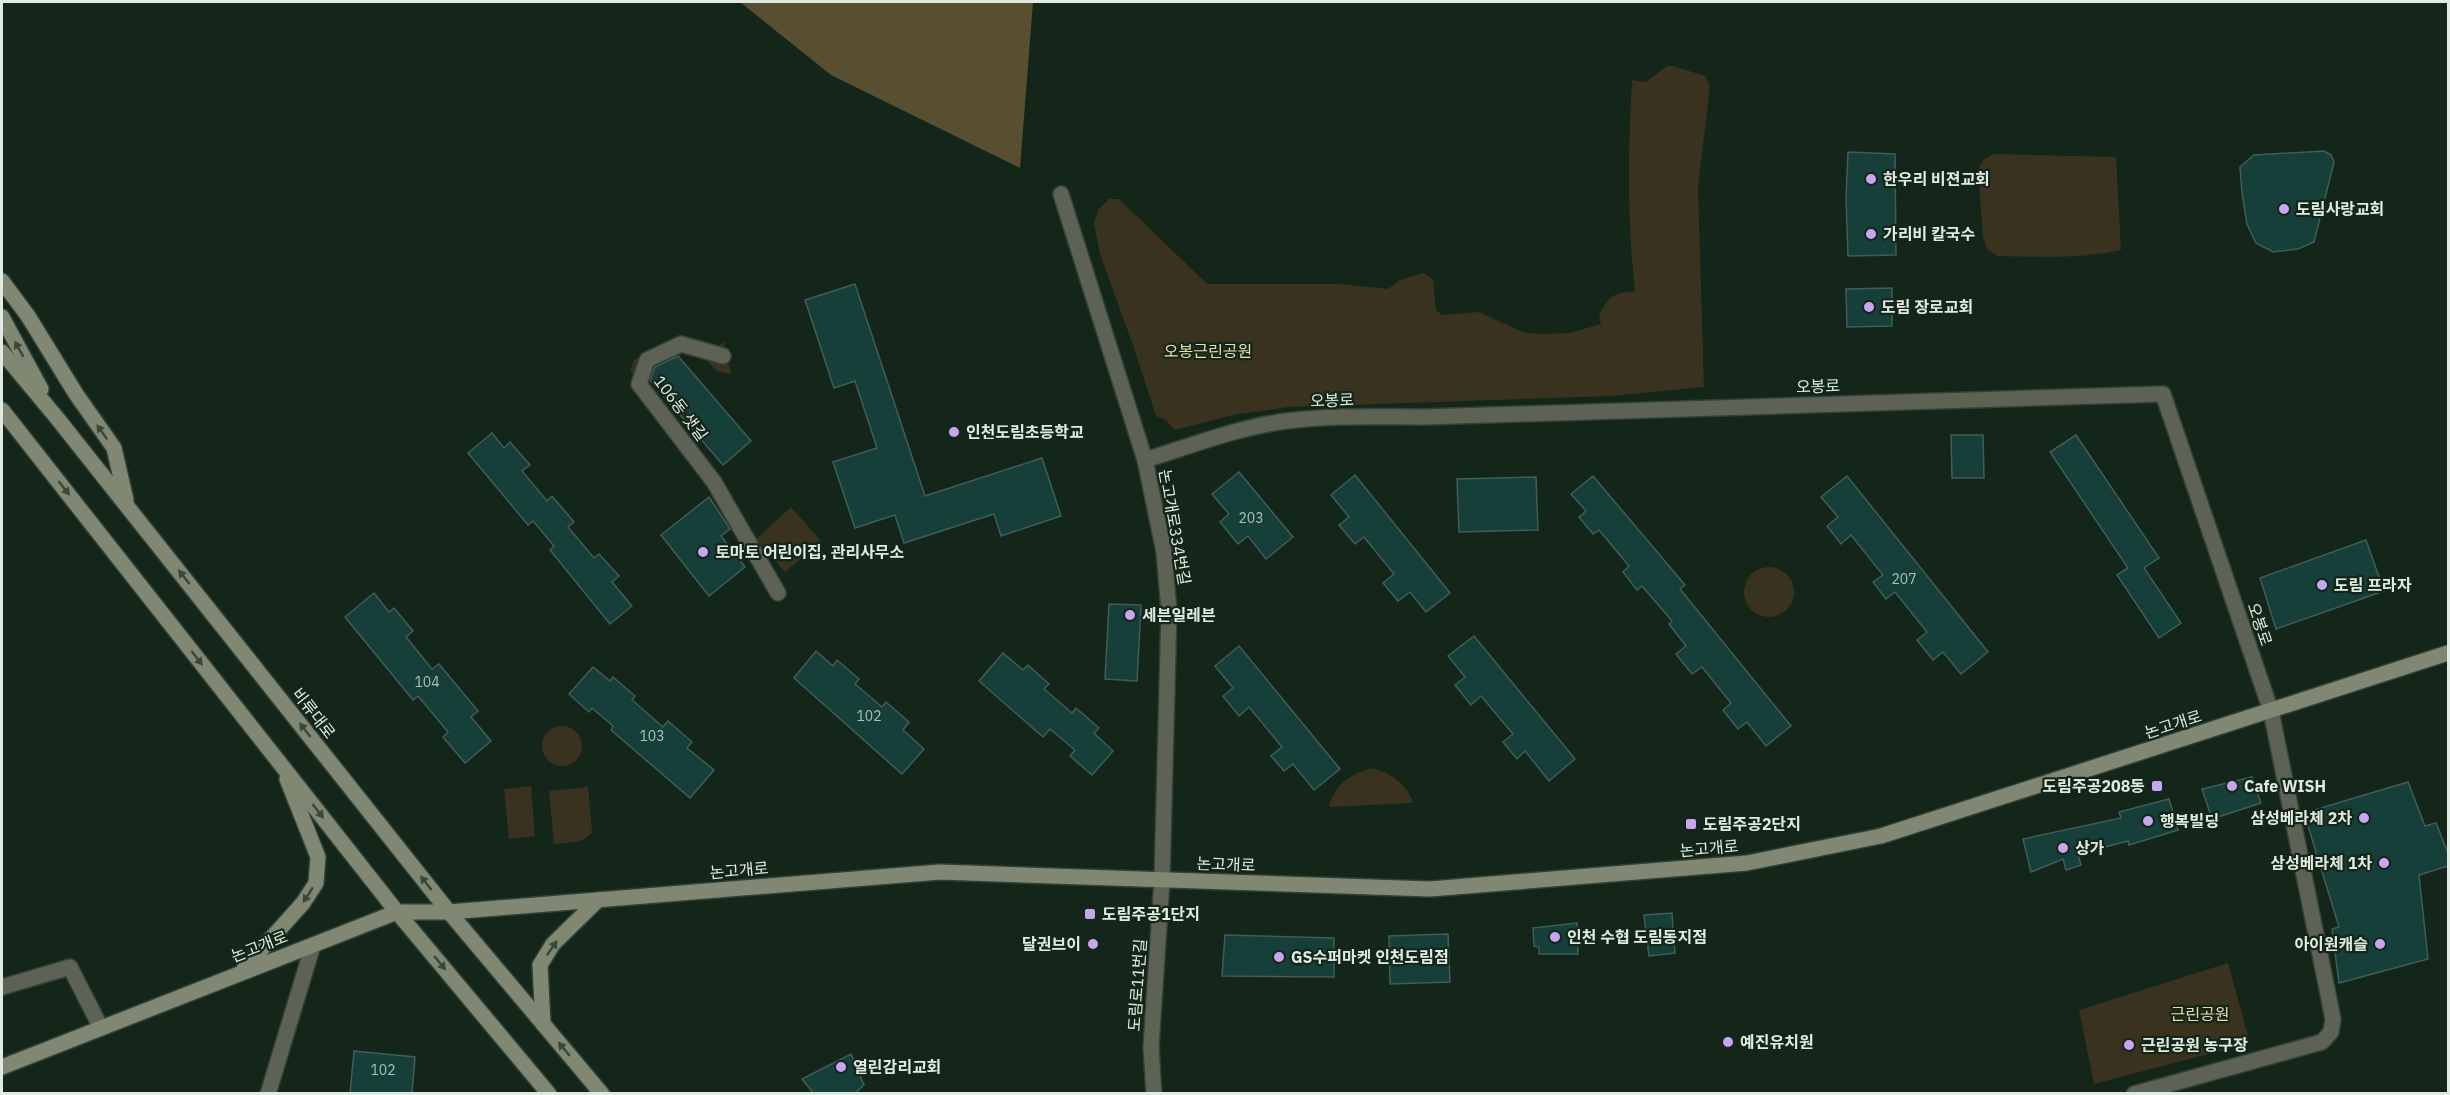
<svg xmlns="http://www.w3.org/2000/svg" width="2450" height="1095" font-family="'IBM Plex Sans','Noto Sans KR',sans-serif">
<rect width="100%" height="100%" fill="#132619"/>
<!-- green -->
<g fill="#39321e">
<path d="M1667,66H1673L1705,76L1710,87L1698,186L1704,387L1611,396L1289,407L1233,415L1175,430L1166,420L1156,416L1134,348L1100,254L1094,223L1098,210L1109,199H1119L1207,284H1339L1388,289L1400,280L1423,273L1433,279L1436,309L1441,315L1479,312L1522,332L1539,334L1570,333L1601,324L1599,317C1608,296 1613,293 1635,291C1627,219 1628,152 1632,80L1646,82Z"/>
<path d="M1993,154L2116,157L2121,250C2080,259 2040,257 1998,256L1988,250L1983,238L1978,169L1983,160Z"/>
<polygon points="679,339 713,349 724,342 731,374 717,371 702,356 683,347 658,357 644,376 648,381 646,385 630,371 634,360"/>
<polygon points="791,507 821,541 785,572 756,539"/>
<circle cx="1769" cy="592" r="25"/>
<circle cx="562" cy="746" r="20"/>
<path d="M1373,768C1392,774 1407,784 1413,803L1329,807C1334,784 1352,773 1373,768Z"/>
<polygon points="531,786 535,836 509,839 504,789"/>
<path d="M588,787L592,832C583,844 568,842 554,844L549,791Z"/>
<polygon points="2228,963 2250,1043 2094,1084 2079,1010"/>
</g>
<!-- forest -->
<polygon fill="#584f31" points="740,2 1033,2 1020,168 831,75"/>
<!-- building -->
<g fill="#163f3a" stroke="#405d58" stroke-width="1.5">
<polygon points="2324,151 2331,155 2334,162 2314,242 2298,249 2273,252 2256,243 2247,224 2242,193 2240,167 2254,155"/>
<polygon points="1848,152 1895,154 1896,255 1848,256 1846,198"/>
<polygon points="855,284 925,496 1042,458 1061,516 1001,536 994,514 904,543 895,515 855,528 833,462 877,448 855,381 834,388 805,300"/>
<polygon points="1892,288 1892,326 1847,327 1846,289"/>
<polygon points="678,356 751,441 723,465 650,380 655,367"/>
<polygon points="492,433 504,448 510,442 530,465 522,471 547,501 552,496 574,522 568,527 594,558 599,554 619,576 612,582 632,606 610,624 550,550 554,546 533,521 528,525 468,453"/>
<polygon points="1951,435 1983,435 1984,478 1952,478"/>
<polygon points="2076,435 2159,558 2144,568 2181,623 2159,638 2117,575 2128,568 2050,452"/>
<polygon points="1239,472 1293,537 1266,559 1248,536 1238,544 1220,522 1229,514 1212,494"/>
<polygon points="1355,475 1450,593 1426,612 1410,592 1398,601 1383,583 1394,574 1364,537 1355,544 1339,525 1349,517 1331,495"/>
<polygon points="1593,476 1685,585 1680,589 1791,726 1766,746 1747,722 1738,729 1723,710 1731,703 1702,667 1692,674 1676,654 1686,646 1669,624 1672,621 1642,586 1637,590 1623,572 1629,566 1599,530 1593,534 1579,517 1586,511 1571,494"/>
<polygon points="1847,476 1988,652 1961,674 1943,652 1933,660 1917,640 1927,632 1895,592 1886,599 1873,582 1883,575 1851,535 1841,544 1827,526 1838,517 1821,497"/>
<polygon points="1536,477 1538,530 1459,532 1457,479"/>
<polygon points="709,497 730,529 721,536 745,567 709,596 661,535"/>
<polygon points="2366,540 2384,591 2276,629 2260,578"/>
<polygon points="374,593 389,612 394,608 413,631 406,637 432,669 439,664 478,711 471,717 491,741 465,763 443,737 448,732 418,696 413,700 345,617"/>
<polygon points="1109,604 1141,605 1137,681 1105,679"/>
<polygon points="1474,636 1575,759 1549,781 1525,751 1517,759 1503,742 1513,734 1481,696 1471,705 1455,685 1465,677 1448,656"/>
<polygon points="1239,646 1340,769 1314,790 1293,764 1284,771 1271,756 1282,747 1249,707 1239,716 1223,696 1233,688 1215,666"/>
<polygon points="816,651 833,666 837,660 859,679 855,684 882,707 886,702 909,722 903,730 924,749 902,774 794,678"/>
<polygon points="1003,653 1023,670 1028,665 1049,684 1044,689 1072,713 1076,708 1099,728 1094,733 1113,751 1092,775 1070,756 1075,750 1050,729 1043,737 979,681"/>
<polygon points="593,667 610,681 613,677 635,696 632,700 663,727 668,721 692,742 687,748 714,770 690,798 611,730 613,726 592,708 589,712 569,694"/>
<polygon points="2252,777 2261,803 2212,819 2202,789"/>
<polygon points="2408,782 2425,826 2436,823 2448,853 2448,866 2419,875 2428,959 2339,983 2332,929 2339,927 2304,813"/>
<polygon points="2169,799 2178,830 2129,845 2128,841 2078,854 2081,865 2066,870 2063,859 2031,872 2023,839 2121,818 2119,812"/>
<polygon points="1672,913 1675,953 1649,956 1644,915"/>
<polygon points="1577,923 1578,954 1539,954 1539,947 1534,946 1533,928"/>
<polygon points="1448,934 1450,982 1390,984 1389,936"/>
<polygon points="1225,935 1334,938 1334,977 1222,976"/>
<polygon points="354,1051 415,1057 412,1094 350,1094"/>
<polygon points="851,1054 864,1085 854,1094 814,1094 802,1079"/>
</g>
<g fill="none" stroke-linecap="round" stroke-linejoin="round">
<!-- street casing -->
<g stroke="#304235" stroke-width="18">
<g id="street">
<polyline points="1061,194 1145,460 1164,552 1169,610 1162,880 1151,1047 1154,1094"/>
<polyline points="723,356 681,344 647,360 639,384 714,482 778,593"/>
<path d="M1145,460C1191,446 1238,427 1287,421C1332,415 1379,417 1424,417L2163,394L2271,711L2333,1019L2331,1032L2322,1042L2134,1094"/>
<polyline points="2,987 70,967 101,1028"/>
<polyline points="268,1094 313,945"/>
</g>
</g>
<!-- secondary casing -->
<g stroke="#304235" stroke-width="18">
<g id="secondary">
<polyline points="2,281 28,316 76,394 114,448 126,500"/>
<polyline points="2,317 41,389"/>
<polyline points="2,352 57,418 449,912 602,1094"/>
<polyline points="2,410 397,912 549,1094"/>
<polyline points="244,969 303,903 316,883 318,857 287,779"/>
<polyline points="543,1024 540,965 553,944 598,900"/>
<polyline points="2,1067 397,912 449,912 940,872 1430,889 1747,863 1881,836 2448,653"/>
</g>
</g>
<!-- street -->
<use href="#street" stroke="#5e6255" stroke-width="15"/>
<!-- secondary -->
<use href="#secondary" stroke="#808772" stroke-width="15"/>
</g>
<!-- one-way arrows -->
<defs><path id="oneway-solid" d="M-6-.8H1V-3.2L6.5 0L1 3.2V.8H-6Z" transform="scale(1.5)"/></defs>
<g fill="#394838">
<use href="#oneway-solid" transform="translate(19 349) rotate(-119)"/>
<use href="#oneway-solid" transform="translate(102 432) rotate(-125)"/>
<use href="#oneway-solid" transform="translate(64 488) rotate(52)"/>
<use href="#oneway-solid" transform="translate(184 577) rotate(-128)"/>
<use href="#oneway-solid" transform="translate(197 658) rotate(52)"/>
<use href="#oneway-solid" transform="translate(305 730) rotate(-128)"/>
<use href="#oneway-solid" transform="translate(318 811) rotate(52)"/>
<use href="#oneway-solid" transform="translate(426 883) rotate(-128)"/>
<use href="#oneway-solid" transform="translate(308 895) rotate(123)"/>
<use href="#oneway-solid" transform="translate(552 948) rotate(-55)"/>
<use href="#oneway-solid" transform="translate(440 963) rotate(50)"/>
<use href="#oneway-solid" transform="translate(564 1049) rotate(-130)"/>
</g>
<!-- markers -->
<g fill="#c8a6ef" stroke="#132619" stroke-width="2">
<circle cx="1871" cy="179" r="6"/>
<circle cx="2284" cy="209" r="6"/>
<circle cx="1871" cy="234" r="6"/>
<circle cx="1869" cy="307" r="6"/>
<circle cx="954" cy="432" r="6"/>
<circle cx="703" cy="552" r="6"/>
<circle cx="2322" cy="585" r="6"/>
<circle cx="1130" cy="615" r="6"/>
<rect x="2151" y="780" width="12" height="12" rx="3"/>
<circle cx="2232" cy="786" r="6"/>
<circle cx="2364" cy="818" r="6"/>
<circle cx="2148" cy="821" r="6"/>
<rect x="1685" y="818" width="12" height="12" rx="3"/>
<circle cx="2063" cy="848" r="6"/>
<circle cx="2384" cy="863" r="6"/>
<rect x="1084" y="908" width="12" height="12" rx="3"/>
<circle cx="1555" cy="937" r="6"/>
<circle cx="1093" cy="944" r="6"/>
<circle cx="2380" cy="944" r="6"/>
<circle cx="1279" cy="957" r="6"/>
<circle cx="1728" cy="1042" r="6"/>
<circle cx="2129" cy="1045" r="6"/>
<circle cx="841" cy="1067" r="6"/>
</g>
<g text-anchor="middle" stroke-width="4.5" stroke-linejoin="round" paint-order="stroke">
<!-- number labels -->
<g font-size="14" fill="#adc0b8">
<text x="1251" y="523">203</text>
<text x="1904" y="584">207</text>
<text x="427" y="687">104</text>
<text x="869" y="721">102</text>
<text x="652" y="741">103</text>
<text x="383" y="1075">102</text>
</g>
<!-- poi labels -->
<g font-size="16" font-weight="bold" fill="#dfebe2" stroke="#132619" text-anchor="start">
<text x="1883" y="185">한우리 비젼교회</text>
<text x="2296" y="215">도림사랑교회</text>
<text x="1883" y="240">가리비 칼국수</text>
<text x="1881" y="313">도림 장로교회</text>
<text x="966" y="438">인천도림초등학교</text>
<text x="715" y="558">토마토 어린이집, 관리사무소</text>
<text x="2334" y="591">도림 프라자</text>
<text x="1142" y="621">세븐일레븐</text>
<text x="2145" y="792" text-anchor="end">도림주공208동</text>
<text x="2244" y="792">Cafe WISH</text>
<text x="2352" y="824" text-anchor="end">삼성베라체 2차</text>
<text x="2160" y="827">행복빌딩</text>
<text x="1703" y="830">도림주공2단지</text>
<text x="2075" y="854">상가</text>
<text x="2372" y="869" text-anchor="end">삼성베라체 1차</text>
<text x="1102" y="920">도림주공1단지</text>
<text x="1567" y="943">인천 수협 도림동지점</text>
<text x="1081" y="950" text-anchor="end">달권브이</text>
<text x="2368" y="950" text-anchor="end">아이원캐슬</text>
<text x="1291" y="963">GS수퍼마켓 인천도림점</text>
<text x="1740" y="1048">예진유치원</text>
<text x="2141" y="1051">근린공원 농구장</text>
<text x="853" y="1073">열린감리교회</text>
</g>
<!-- park labels -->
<g font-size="16" fill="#f0dda4" stroke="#132619">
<text x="1208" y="357">오봉근린공원</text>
<text x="2200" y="1020">근린공원</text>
</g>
<!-- street labels -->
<g font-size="16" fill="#dfebe2" stroke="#132619">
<text transform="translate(1818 386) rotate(-2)" y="6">오봉로</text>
<text transform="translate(1332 400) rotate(-2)" y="6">오봉로</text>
<text transform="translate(681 408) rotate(53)" y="6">106동 샛길</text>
<text transform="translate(1175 527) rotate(80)" y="6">논고개로334번길</text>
<text transform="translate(2260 624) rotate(71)" y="6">오봉로</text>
<text transform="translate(314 713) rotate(52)" y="6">비류대로</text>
<text transform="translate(2173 724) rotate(-18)" y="6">논고개로</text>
<text transform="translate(1709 848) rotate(-5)" y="6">논고개로</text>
<text transform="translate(1226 864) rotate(2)" y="6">논고개로</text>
<text transform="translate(739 870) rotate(-5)" y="6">논고개로</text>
<text transform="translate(259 946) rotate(-21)" y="6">논고개로</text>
<text transform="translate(1137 985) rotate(-86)" y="6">도림로11번길</text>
</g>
</g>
<!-- border -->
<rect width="2450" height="1095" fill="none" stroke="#dfebe2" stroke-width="6"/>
</svg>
